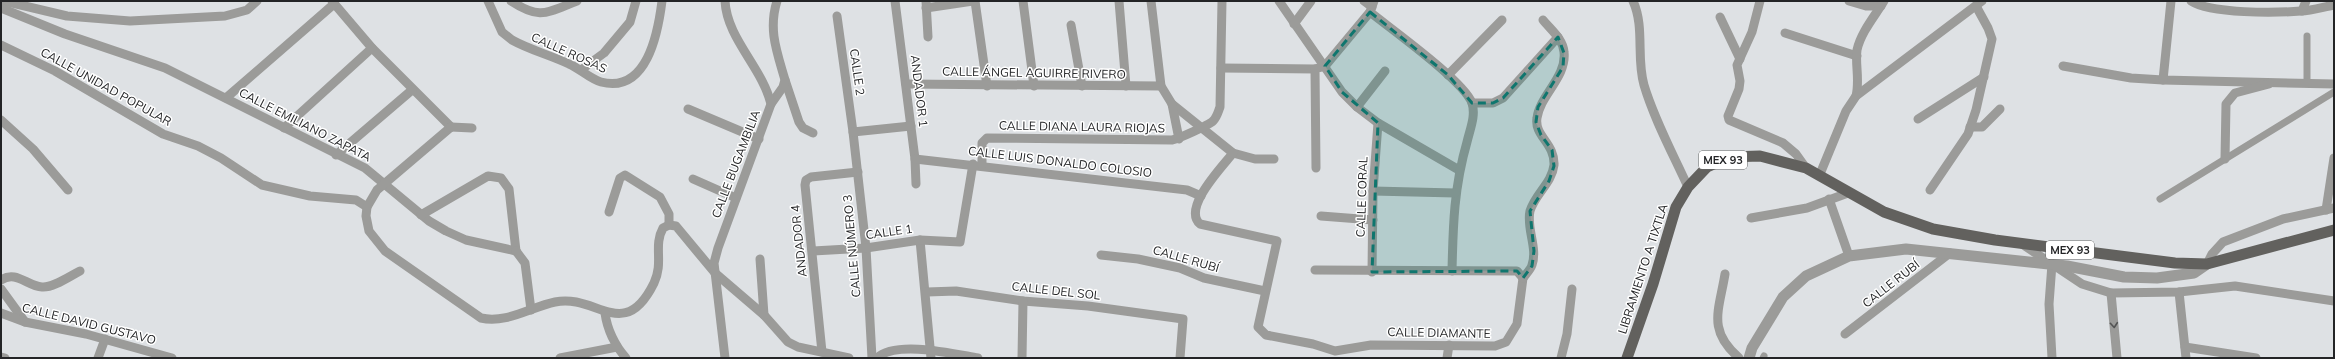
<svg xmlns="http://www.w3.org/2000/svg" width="2335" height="359" font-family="Mulish,sans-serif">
<rect width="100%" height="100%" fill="#dee1e4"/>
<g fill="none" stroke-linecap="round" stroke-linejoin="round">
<!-- pedestrian -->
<g stroke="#9b9b99" stroke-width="7">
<polyline points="2307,83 2307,36"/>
<polyline points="2160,199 2334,92"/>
<polyline points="1763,358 1764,356"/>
</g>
<!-- minor -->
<g stroke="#9b9b99" stroke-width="9">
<polyline points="4,1 67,16 130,21 225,16 247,10 257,1"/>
<polyline points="332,1 372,48 451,127"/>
<path d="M488,1L502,32L512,40C530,50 550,55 569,64C579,68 590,79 601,82C647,94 658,33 662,1"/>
<path d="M511,1C540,20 546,13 577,1"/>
<polyline points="895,1 915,159 916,184"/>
<polyline points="926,1 928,37"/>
<polyline points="975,1 987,86"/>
<polyline points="1023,1 1034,86"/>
<polyline points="1119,1 1126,86"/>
<polyline points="1151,1 1161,86 1172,104 1233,153 1255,159 1274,159"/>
<polyline points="1279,1 1342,92 1357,107 1378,123 1459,170"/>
<polyline points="1364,1 1372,7"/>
<path d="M1633,1C1645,27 1636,58 1644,85C1654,119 1673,154 1688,187"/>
<polyline points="1760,1 1752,32 1737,65 1740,81 1739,89 1728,116 1729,120 1783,143 1796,154 1806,168"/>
<polyline points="1849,1 1866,6 1881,6"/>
<path d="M2191,1C2211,14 2276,13 2301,11C2312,11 2323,7 2334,5"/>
<polyline points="1,8 65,34 165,68 365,168 429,221 446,231 466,240 516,251"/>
<polyline points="926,8 973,1"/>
<polyline points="2302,11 2306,1"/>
<path d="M1370,12C1391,29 1464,81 1472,103C1476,116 1470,129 1467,142C1454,187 1453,225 1452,271"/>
<polyline points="837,16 853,132 866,248 872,358"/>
<polyline points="1720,17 1740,59"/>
<polyline points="1294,24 1311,1"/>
<polyline points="1071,25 1082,86"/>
<polyline points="1785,33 1857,56"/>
<polyline points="1,45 55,71 163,134 198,146 221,158 262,185 310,196 356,200 367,207"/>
<polyline points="2063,66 2131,78 2163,80 2334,84"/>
<polyline points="1221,68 1315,69"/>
<polyline points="581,70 604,53 630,22 636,1"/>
<polyline points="1448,75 1502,20"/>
<polyline points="785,80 799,122 803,128 813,133"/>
<polyline points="2163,80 2171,1"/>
<polyline points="906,84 1161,86"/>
<path d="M1856,96C1860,80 1855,65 1857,50C1861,32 1875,16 1884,1"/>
<polyline points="226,98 334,4"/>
<polyline points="1472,103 1493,103 1503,98 1558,37"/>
<path d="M771,104L783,87L785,80C777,52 768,30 777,1"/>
<polyline points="1172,104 1179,139"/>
<polyline points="1357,107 1385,71"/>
<polyline points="688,109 759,139"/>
<polyline points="1918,119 1984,77"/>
<polyline points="1,120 33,149 68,190"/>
<path d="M451,127L377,190L367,207L366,216L369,231L385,251L481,318C506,324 531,307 555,302C596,293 624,344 654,283C664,262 653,246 663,228L669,225L676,226L715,273L764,315L788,342L798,347L849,358"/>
<polyline points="451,127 472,128"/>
<polyline points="1970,127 1982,127 2000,109"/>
<polyline points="284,128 372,48"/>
<polyline points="853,132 911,126"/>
<path d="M1233,153C1222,167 1182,208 1200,224L1277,241L1258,327L1266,335L1313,344L1335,351L1371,345L1495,346L1506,342L1517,324L1523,278"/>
<polyline points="336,155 412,90"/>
<polyline points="915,159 1187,190 1201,196"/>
<polyline points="2225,159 2226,104 2235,93 2269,84"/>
<path d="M982,165V143L987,138L1172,140C1178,139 1209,125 1213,121C1217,117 1218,112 1220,107L1222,1"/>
<polyline points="1316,168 1315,69 1325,66 1370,12 1374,1"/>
<polyline points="1820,174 1846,111 1856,96 1982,1"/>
<polyline points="693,179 736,198"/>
<polyline points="1930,190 1968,134 1976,110 1992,39 1988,28 1976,6"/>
<polyline points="1373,191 1455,193"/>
<polyline points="1829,199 1849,256"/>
<polyline points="2326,210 2334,158"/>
<polyline points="609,212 620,178 625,175 660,197 669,214 669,225"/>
<polyline points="421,215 488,176 501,178 509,189 516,251"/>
<polyline points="1321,216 1373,220"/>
<polyline points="1751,218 1807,208 1848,193"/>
<polyline points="920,240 931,358"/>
<polyline points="2022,244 2082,284 2111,293 2179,292 2235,286 2334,301"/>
<polyline points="516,251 525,263 531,310"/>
<polyline points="813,251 866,248 920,240 960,242 973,164"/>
<polyline points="1101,255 1138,259 1180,268 1204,278 1265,291"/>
<polyline points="760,259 764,315"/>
<polyline points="2052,264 2049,304 2052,358"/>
<polyline points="2207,264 2212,254 2223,242 2283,219 2334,208"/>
<polyline points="1315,270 1517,271 1523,278"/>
<polyline points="1372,272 1373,191 1378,123"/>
<path d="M1725,274C1719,311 1707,330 1739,358"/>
<path d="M1523,278C1526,274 1531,269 1532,265C1538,248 1526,228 1530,211C1535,194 1552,183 1554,165C1555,143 1534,136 1537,118C1540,95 1567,77 1564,52C1563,39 1551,30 1543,20"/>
<path d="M1,280C16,270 27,286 42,287C53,288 70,276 80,271"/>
<polyline points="1,289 25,322"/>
<polyline points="927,292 956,291 1023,301 1088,306 1183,319 1180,358"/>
<polyline points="2179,292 2186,358"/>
<polyline points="2111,293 2117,358"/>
<polyline points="1,313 25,322 86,334 172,358"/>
<path d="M605,313C607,329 615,346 626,358"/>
<polyline points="1845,334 1950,253"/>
<polyline points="2185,347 2256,358"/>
<polyline points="822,352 805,185 806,180 811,177 858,172"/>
<polyline points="1,357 5,358"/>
<polyline points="98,358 105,339"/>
<polyline points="560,358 617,347"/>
<path d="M725,358L714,263L718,248L771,104C762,67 727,39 725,1"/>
<path d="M877,358C896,340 954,354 978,358"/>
<polyline points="1022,358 1023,301"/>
<polyline points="1447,358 1449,345"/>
<polyline points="1561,358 1567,334 1572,289"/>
</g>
<!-- tertiary -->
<polyline stroke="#9b9b99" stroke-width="11" points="1749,358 1752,348 1783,297 1806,276 1849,256 1906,249 2067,266 2124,277 2157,278 2194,273 2207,264"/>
<!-- primary -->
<polyline stroke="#62615e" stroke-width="11" points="1627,358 1653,284 1676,207 1688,187 1707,167 1729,157 1760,156 1806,168 1884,212 1933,229 1995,240 2175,263 2207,264 2334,230"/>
</g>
<!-- one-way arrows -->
<defs><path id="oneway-chevron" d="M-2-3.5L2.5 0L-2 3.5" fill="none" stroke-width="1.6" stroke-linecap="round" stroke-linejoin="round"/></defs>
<use stroke="#535454" href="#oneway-chevron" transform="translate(2114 325) rotate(85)"/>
<!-- marked area -->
<path fill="#0f766e" fill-opacity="0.2" stroke="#0f766e" stroke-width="3" stroke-dasharray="8 5" stroke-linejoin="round" d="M1370,12L1448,75L1472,103H1493L1503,98L1558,37L1564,53L1563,67L1538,107L1536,122L1541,135L1552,150L1554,166L1549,181L1530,211L1534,251L1532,266L1523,278L1517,271L1372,272L1378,123L1342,92L1325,66Z"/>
<g text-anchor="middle" stroke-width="3" stroke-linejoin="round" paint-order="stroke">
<!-- shield labels -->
<g fill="#fff" stroke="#656667" stroke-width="1">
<rect x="1699" y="151" width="48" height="18" rx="3"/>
<rect x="2046" y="241" width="48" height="18" rx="3"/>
</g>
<g font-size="11" font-weight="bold" fill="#232426">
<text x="1723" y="164">MEX 93</text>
<text x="2070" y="254">MEX 93</text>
</g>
<!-- street labels -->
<g font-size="12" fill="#232426" stroke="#fff">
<text transform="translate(569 53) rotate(24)" y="4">CALLE ROSAS</text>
<text transform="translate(857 72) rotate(82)" y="4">CALLE 2</text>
<text transform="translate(1034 73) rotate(1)" y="4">CALLE ÁNGEL AGUIRRE RIVERO</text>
<text transform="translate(106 87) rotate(29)" y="4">CALLE UNIDAD POPULAR</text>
<text transform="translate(919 91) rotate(83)" y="4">ANDADOR 1</text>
<text transform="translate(305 125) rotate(27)" y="4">CALLE EMILIANO ZAPATA</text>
<text transform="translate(1082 127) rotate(1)" y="4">CALLE DIANA LAURA RIOJAS</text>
<text transform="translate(1060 162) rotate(7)" y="4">CALLE LUIS DONALDO COLOSIO</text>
<text transform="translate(736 164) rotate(-69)" y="4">CALLE BUGAMBILIA</text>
<text transform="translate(1362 197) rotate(-88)" y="4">CALLE CORAL</text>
<text transform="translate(889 232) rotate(-8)" y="4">CALLE 1</text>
<text transform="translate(799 241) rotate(-96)" y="4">ANDADOR 4</text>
<text transform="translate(852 246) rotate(-95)" y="4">CALLE NÚMERO 3</text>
<text transform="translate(1186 259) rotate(16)" y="4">CALLE RUBÍ</text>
<text transform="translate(1643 269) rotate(-72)" y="4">LIBRAMIENTO A TIXTLA</text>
<text transform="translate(1891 284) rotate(-38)" y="4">CALLE RUBÍ</text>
<text transform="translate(1056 291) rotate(6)" y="4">CALLE DEL SOL</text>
<text transform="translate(89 324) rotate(14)" y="4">CALLE DAVID GUSTAVO</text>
<text transform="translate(1439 333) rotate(1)" y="4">CALLE DIAMANTE</text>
</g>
</g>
<!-- border -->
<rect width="2335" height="359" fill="none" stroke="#232426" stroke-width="4"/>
</svg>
